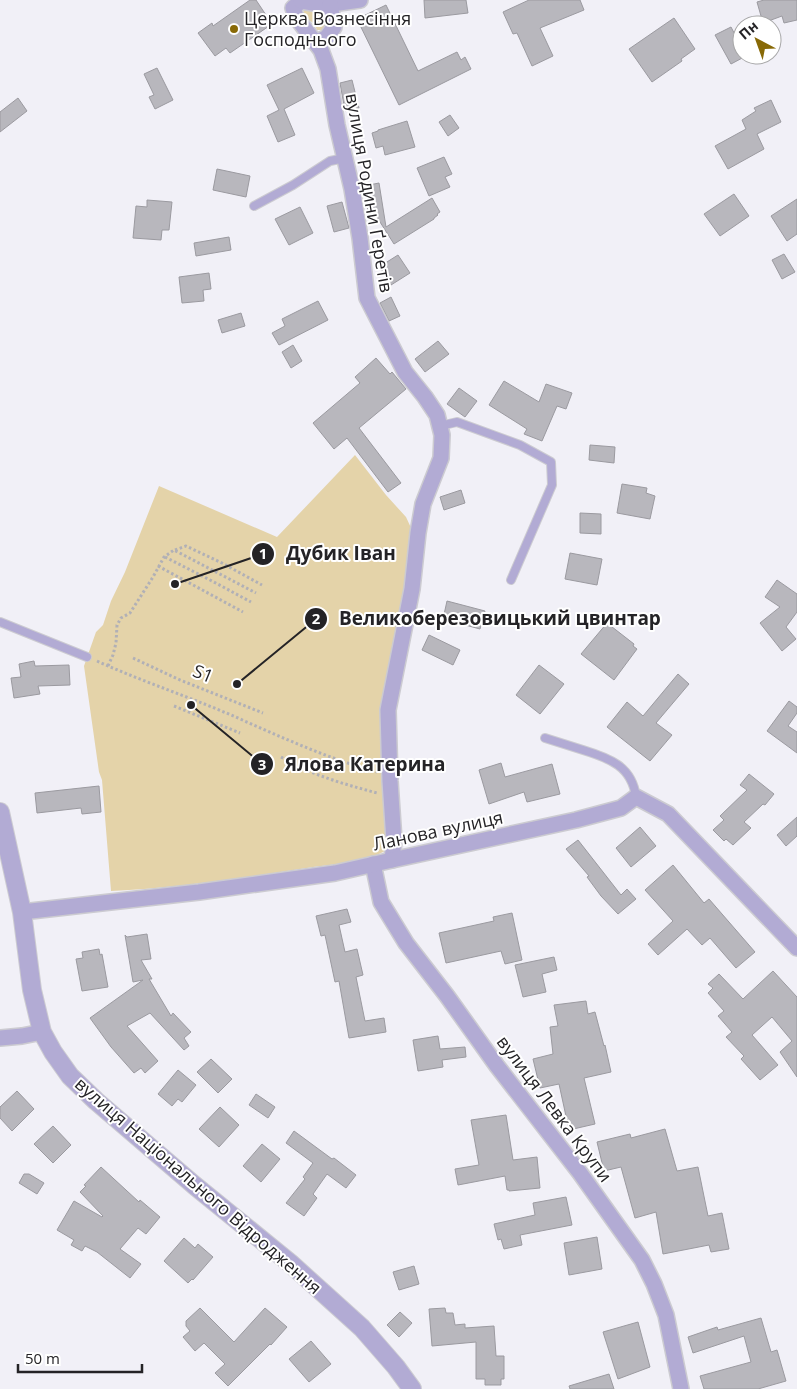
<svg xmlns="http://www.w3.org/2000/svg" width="797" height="1389" font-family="'Open Sans',sans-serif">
<rect width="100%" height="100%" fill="#f1f0f7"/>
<!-- green -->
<g fill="#e4d3a9">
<path d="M305,7L316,9L324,14L327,25L323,30H317C317,29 313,24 313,23C307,18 301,16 305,7Z"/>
<path d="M355,455L386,495L406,517L412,530L409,561L382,720V774L387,829L385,851C364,863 332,864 307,868C242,878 177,888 111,891L102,780L99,772L84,666L96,632L103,625L111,601L125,572L159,486L277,537Z"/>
</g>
<!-- building -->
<g fill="#b8b7bd" stroke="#9b9aa0">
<polygon points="250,0 256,0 272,24 230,53 226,48 215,56 198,33 212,23 213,26"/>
<polygon points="424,0 466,0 468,13 425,18"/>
<polygon points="529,0 580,0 584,10 540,28 553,56 532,66 517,33 513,34 503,12"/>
<polygon points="764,0 797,0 797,20 784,23 782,16 763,23 757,2"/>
<polygon points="386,5 418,71 457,52 461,60 465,57 471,69 399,105 357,19"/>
<polygon points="674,18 695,49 681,59 682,61 652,82 629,49"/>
<polygon points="731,27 742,48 742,55 745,55 746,56 731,64 715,35"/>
<polygon points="157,68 173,100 155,109 149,97 154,95 144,74"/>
<polygon points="302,68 314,93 284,109 295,135 278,142 267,116 279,110 267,85"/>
<polygon points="352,80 359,108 345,111 340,83"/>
<polygon points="18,98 27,111 0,132 0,112"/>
<polygon points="771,100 781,122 757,134 764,149 728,169 715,146 746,129 742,120 756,111 754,108"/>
<polygon points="450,115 459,128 448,136 439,122"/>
<polygon points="407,121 415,147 385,155 383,146 376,148 372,133 378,131 378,130"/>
<polygon points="444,157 452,174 445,177 450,187 429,196 417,168"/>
<polygon points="217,169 250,176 246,197 213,190"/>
<polygon points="379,183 386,227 432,198 440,212 437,214 438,215 434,218 434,219 394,244 373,211 368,212 364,186"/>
<polygon points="734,194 749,216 720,236 704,214"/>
<polygon points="797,199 797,234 787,241 771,216"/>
<polygon points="147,200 172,202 169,230 162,230 161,240 133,238 136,206 147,207"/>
<polygon points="342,202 349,228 334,232 327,206"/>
<polygon points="300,207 313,233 289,245 275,219"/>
<polygon points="229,237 231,250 196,256 194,243"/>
<polygon points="784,254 795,272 782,279 772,260"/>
<polygon points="398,255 410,273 391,285 379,267"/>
<polygon points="209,273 211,289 203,290 204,301 182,303 179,277"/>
<polygon points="391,297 400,316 389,321 380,303"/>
<polygon points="318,301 328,320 279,345 272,333 285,326 282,319"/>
<polygon points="241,313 245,326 222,333 218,320"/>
<polygon points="438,341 449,354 425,372 415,359"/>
<polygon points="293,345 302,361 291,368 282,352"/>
<polygon points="376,358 390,374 392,372 406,389 359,428 401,483 388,492 347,438 334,449 313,423 360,383 355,377"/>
<polygon points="504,381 539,402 546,384 572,393 566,409 557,406 542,441 524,434 527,429 489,405"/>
<polygon points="459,388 477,401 465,417 447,404"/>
<polygon points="590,445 615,447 614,463 589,460"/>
<polygon points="622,484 647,488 646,493 655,496 650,519 617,513"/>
<polygon points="461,490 465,503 444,510 440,497"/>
<polygon points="580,513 601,514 601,534 580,533"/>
<polygon points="570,553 602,559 597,585 565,579"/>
<polygon points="777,580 797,594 797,612 786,627 796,639 782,651 760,623 780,607 765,597"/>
<polygon points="447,601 485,611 480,629 443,619"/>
<polygon points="607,623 634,644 633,646 637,649 614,680 581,654"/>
<polygon points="429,635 460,650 453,665 422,650"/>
<polygon points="34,661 35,666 69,665 70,685 38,686 40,694 14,698 11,678 21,677 19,664"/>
<polygon points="539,665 564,684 540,714 516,695"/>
<polygon points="678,674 689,684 656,723 672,735 650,761 607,727 627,702 643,716"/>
<polygon points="789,701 797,707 797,713 788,726 797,732 797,753 767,731"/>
<polygon points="501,763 505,777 552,764 560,794 527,802 524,792 489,804 479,770"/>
<polygon points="749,774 774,794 765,805 763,804 744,822 751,828 733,845 726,839 724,841 713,830 724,820 720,816 747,790 740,785"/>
<polygon points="99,786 101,812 82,814 81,808 37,813 35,793"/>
<polygon points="797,817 797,836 786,846 777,835"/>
<polygon points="640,827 656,846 631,867 616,848"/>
<polygon points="578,840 621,895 627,889 636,899 618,914 601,896 587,877 589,876 566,849"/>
<polygon points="673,865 704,903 709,899 755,952 736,968 710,938 702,945 687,929 658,955 648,944 673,921 645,890"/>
<polygon points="347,909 351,922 339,925 345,952 357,949 363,975 356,977 365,1021 384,1018 386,1032 349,1038 339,981 335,982 325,935 321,936 316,916"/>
<polygon points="512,913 522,960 505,964 501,951 446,963 439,933 494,921 493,917"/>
<polygon points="147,934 151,959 141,960 152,979 149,979 171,1016 173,1013 191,1032 184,1038 189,1046 184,1050 150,1013 127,1026 158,1061 145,1073 141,1068 134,1073 111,1047 90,1018 143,980 133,982 125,935 127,937"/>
<polygon points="99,949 100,955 102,954 108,987 82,991 76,959 83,958 82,952"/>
<polygon points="554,957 557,970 542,974 546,992 523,997 515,965"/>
<polygon points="773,971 797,997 797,1077 780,1052 792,1041 772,1017 752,1035 778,1065 760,1080 741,1059 744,1056 726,1037 732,1032 718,1016 724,1011 708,993 713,988 708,984 719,974 743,999"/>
<polygon points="586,1001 588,1014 595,1012 604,1046 605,1045 611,1072 584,1078 595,1124 569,1130 559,1084 540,1088 533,1059 553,1054 550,1027 558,1026 554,1005"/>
<polygon points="438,1036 440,1049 465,1047 466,1057 442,1060 443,1067 418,1071 413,1040"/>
<polygon points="211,1059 232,1079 218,1093 197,1072"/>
<polygon points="178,1070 196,1085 182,1102 178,1099 172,1106 158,1094"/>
<polygon points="17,1091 34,1109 12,1131 0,1118 0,1107"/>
<polygon points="256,1094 275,1107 268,1118 249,1105"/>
<polygon points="220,1107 239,1125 219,1147 199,1129"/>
<polygon points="506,1115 513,1160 537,1157 540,1188 509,1191 509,1190 507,1190 505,1176 458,1185 455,1169 479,1165 471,1120"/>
<polygon points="53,1126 71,1145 53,1163 34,1144"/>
<polygon points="665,1129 677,1171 698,1167 708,1216 722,1213 729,1249 711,1252 709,1245 663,1254 656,1212 635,1218 621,1167 604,1171 597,1142 630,1134 631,1138"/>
<polygon points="294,1131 332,1159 334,1158 356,1175 346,1188 327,1174 313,1194 317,1198 304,1216 286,1203 305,1179 303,1177 313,1163 286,1143"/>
<polygon points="262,1144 280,1159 261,1182 243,1166"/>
<polygon points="101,1167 139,1202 140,1200 160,1217 146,1234 138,1228 120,1249 141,1264 130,1278 97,1252 85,1246 82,1251 71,1245 74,1240 57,1230 74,1201 102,1217 103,1216 80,1192 86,1186 84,1185"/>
<polygon points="24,1174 29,1174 44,1183 37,1194 19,1183"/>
<polygon points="566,1197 572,1225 520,1235 522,1245 504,1249 501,1239 498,1240 494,1224 535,1215 533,1203"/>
<polygon points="597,1237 602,1269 569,1275 564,1243"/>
<polygon points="184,1238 195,1248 198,1244 213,1257 193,1280 192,1279 188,1283 164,1261"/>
<polygon points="414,1266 419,1284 399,1290 393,1272"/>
<polygon points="200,1308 234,1342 265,1308 287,1327 271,1345 270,1344 228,1386 215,1373 225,1364 204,1343 195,1351 183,1337 190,1331 186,1326 186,1321"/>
<polygon points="445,1308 446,1313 453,1313 455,1325 465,1324 465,1328 494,1326 496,1356 504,1356 504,1379 501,1379 501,1385 485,1385 485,1379 476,1379 476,1342 432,1346 429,1309"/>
<polygon points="400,1312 412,1323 399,1337 387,1325"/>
<polygon points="761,1318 771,1352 777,1350 786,1381 758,1389 704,1389 700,1376 751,1362 744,1336 693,1353 688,1337 717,1327 718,1330"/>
<polygon points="638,1322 650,1367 618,1379 603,1332"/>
<polygon points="311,1341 331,1364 309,1382 289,1359"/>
<polygon points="609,1374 614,1389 570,1389 569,1386"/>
</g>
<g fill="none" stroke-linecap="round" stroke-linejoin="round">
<!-- service casing -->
<g stroke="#cccbd1" stroke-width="10">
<g id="service">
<polyline points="254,206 293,185 330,161 345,158"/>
<polyline points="440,426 457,422 520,445 551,462 552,485 511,580"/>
<polyline points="0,622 87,657"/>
<path d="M545,738C558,742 570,746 583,750C609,758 632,766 636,797"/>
</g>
</g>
<!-- minor casing -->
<g stroke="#cccbd1" stroke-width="18">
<g id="minor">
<polyline points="301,1 293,8 296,17 321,50 328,69 337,125 352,189 360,238 367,298 405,372 425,397 437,415 442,435 441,458 423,504 418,533 412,589 388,710 390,781 394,841 392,860"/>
<polyline points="301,1 325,5 360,0"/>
<polyline points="316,43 327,37 334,27 330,4"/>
<polyline points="373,864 381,902 406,943 447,996 497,1066 580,1173 642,1260 654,1284 666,1315 681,1389"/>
<polyline points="22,912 199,892 335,873 392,860 576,820 621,808 636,797 668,814 797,948"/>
<polyline points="0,1038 22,1036 42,1032"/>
</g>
</g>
<!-- tertiary casing -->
<g stroke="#cccbd1" stroke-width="20">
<polyline id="tertiary" points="0,812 22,912 32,990 42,1032 53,1052 70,1076 96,1101 194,1185 290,1263 362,1328 396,1367 412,1389"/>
</g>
<!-- path -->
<g stroke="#b1b0b6" stroke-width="3" stroke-dasharray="2.5 2.5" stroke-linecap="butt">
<polyline points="175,550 186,546 222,563 262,585"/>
<polyline points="165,557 212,581 251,602"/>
<polyline points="158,566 243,612"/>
<polyline points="133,658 180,680 263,713"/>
<path d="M97,661C141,681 187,696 231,715C279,736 326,758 377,772"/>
<polyline points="108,666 113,655 116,643 117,625 121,618 130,613 153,577 164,557 174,550 256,593"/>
<polyline points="174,706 240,733"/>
<path d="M281,757C311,775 344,784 377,793"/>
</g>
<!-- service -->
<use href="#service" stroke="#b2abd4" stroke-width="8"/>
<!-- minor -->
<use href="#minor" stroke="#b2abd4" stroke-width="15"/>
<!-- tertiary -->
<use href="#tertiary" stroke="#b2abd4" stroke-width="18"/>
</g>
<!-- markers -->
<circle fill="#886906" stroke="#fff" stroke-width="2" cx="234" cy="29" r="5"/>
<g text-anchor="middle" stroke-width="4" stroke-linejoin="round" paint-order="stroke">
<!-- poi labels -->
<g font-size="18" fill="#242326" stroke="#fff" text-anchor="start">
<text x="244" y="25">Церква Вознесіння<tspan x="244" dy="21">Господнього</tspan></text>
</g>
<!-- street labels -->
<g font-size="18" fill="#242326" stroke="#fff">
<text transform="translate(369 193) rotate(80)" y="6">вулиця Родини Ґеретів</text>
<text transform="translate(203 674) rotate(22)" y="6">S1</text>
<text transform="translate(438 831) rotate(-12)" y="6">Ланова вулиця</text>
<text transform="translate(554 1109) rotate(53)" y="6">вулиця Левка Крупи</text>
<text transform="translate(198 1186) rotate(41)" y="6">вулиця Національного Відродження</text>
</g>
</g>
<!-- callouts -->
<path fill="none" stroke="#242326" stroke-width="2" d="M175 584L263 554M237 684L316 619M191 705L262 764"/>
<g fill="#242326" stroke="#fff" stroke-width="2">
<circle cx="175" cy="584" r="5"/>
<circle cx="237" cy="684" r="5"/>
<circle cx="191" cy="705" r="5"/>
<circle cx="263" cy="554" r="12"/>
<circle cx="316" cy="619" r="12"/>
<circle cx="262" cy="764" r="12"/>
</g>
<g font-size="15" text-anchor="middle" font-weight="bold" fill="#fff">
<text x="263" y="559">1</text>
<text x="316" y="624">2</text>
<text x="262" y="770">3</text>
</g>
<g font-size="19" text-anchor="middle" font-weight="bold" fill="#242326" stroke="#fff" stroke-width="4" stroke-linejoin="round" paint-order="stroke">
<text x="341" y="560">Дубик Іван</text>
<text x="500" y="625">Великоберезовицький цвинтар</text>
<text x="365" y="771">Ялова Катерина</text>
</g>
<!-- north arrow -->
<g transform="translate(757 40) rotate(319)"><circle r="24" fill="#ffffff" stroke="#a7a7a8"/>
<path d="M0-4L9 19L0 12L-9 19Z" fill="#886906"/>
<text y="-8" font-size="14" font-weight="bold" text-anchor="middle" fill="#242326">Пн</text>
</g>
<!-- scale -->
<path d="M18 1364v8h124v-8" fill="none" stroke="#242326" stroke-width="2.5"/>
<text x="25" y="1364" font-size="15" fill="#242326" stroke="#ffffff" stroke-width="4" paint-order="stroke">50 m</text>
</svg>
